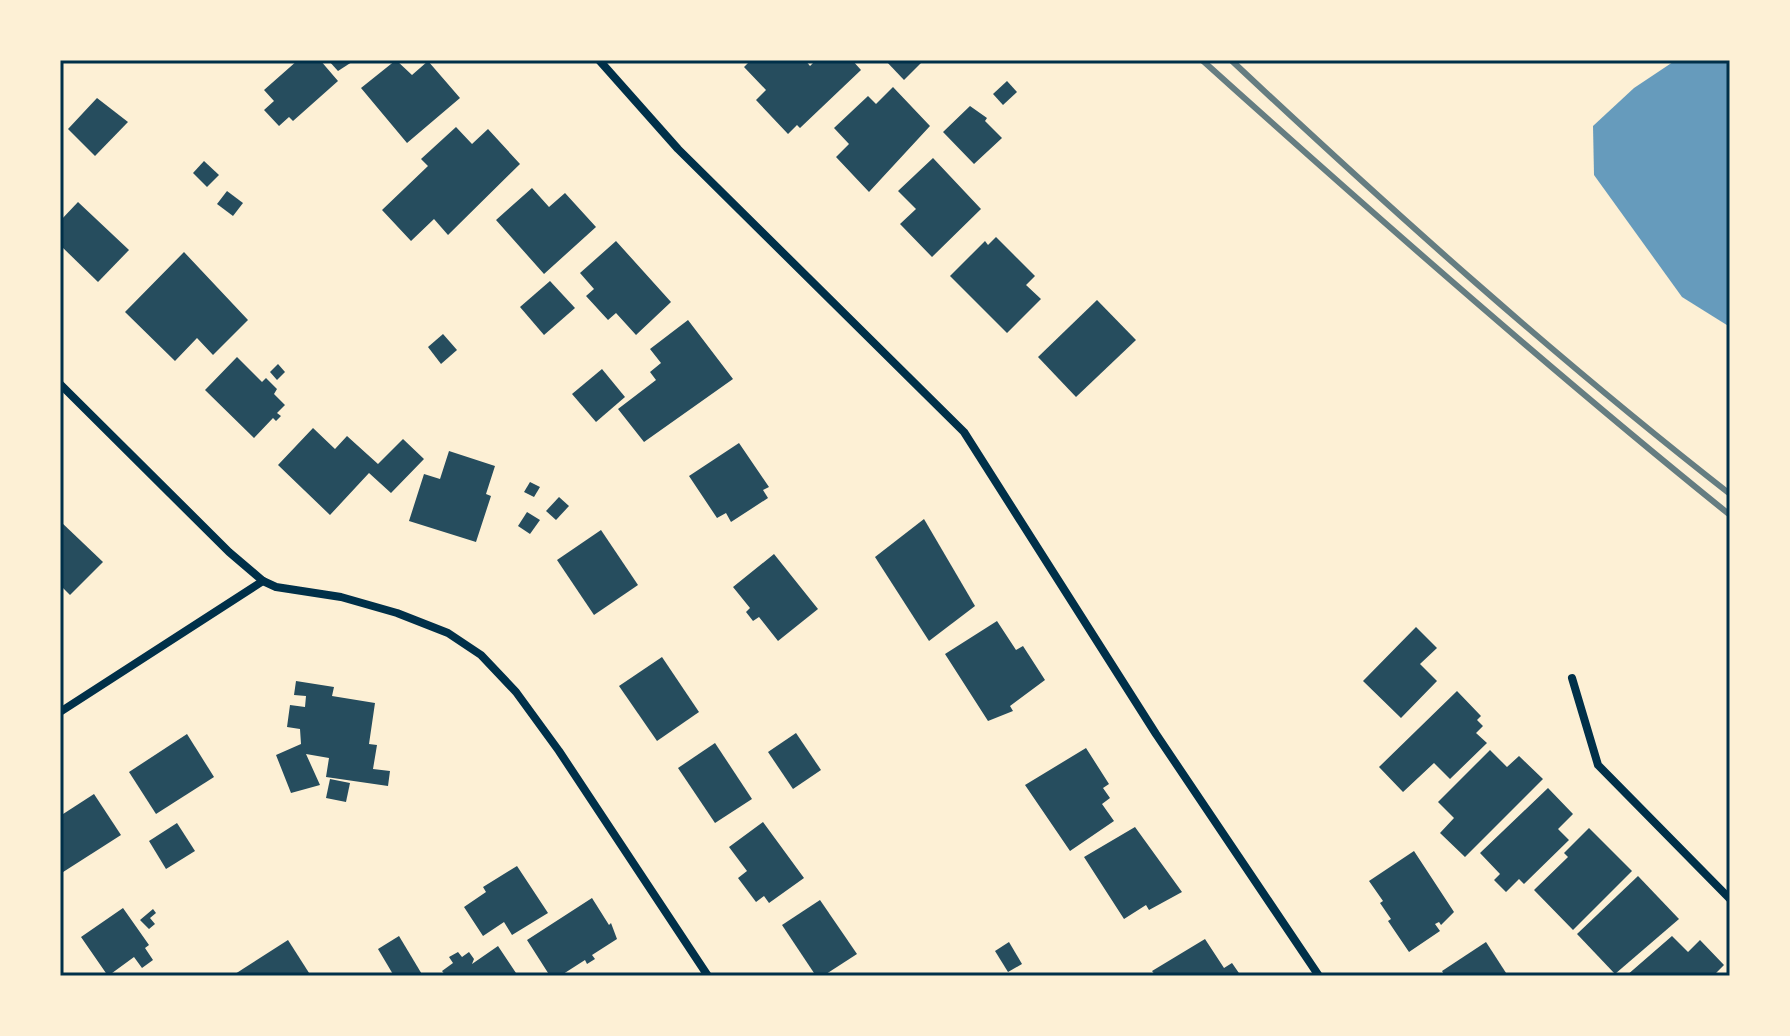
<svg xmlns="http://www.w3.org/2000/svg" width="1790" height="1036" font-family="'Sofia Sans Condensed',sans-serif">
<rect width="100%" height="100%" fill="#fdf0d5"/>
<!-- water -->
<polygon fill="#669bbc" points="1676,60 1730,60 1730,327 1682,297 1594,175 1593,126 1634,88"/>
<!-- building -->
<g fill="#264d5e">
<polygon points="298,60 320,60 338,81 293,121 289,117 279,126 264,110 274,101 264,90"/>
<polygon points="328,60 355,60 338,71"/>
<polygon points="396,60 412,75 428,61 460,98 407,143 361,88"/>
<polygon points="751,60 805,60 810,66 816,60 852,60 861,70 800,128 797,125 788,134 756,100 766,90 744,67"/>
<polygon points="885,60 924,60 904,80"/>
<polygon points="1007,81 1017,92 1003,105 993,94"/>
<polygon points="893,87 930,126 869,192 836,157 849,144 834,128 868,96 876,104"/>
<polygon points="97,98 128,122 95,156 68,129"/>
<polygon points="970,106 987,118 985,121 1002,138 974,164 943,132"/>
<polygon points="456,127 472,144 488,129 520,164 448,235 434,219 411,241 382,210 428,166 421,159"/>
<polygon points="933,158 981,209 932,257 900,224 916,209 898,191"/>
<polygon points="204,161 219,175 207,187 193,173"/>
<polygon points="532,188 549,207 565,193 596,227 544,274 496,220"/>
<polygon points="227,191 243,203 233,216 217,204"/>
<polygon points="78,202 129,250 98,282 60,245 60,221"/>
<polygon points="996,237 1035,276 1026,285 1041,299 1007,333 950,276 985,241 988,245"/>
<polygon points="616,241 671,302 636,335 616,313 608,320 586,296 594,289 580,273"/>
<polygon points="184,252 248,320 213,355 197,338 175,361 125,312"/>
<polygon points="550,281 575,308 544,335 520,307"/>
<polygon points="1097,300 1136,340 1076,397 1038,357"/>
<polygon points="688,320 733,379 644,442 618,409 656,380 650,372 661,363 650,349"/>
<polygon points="443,334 457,350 441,364 428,347"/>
<polygon points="237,357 262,382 266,378 277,389 274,394 285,405 277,413 281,416 276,421 273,418 254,438 205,390"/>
<polygon points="278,364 285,372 277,380 270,372"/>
<polygon points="602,369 625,397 596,422 572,394"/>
<polygon points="313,428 335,449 347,436 378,464 403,439 424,459 391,493 369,473 330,515 278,465"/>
<polygon points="739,443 769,487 763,490 768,498 731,522 726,513 717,518 689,476"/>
<polygon points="449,451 495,466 486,494 491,496 476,542 409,521 424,474 440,479"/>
<polygon points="530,482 540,487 534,497 524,492"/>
<polygon points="559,497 569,506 556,520 546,511"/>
<polygon points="527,512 540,520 530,534 518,526"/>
<polygon points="924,519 975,606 929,641 875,557"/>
<polygon points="60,521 103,562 70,595 60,585"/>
<polygon points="601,530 638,585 594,615 557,560"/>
<polygon points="774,554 818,609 778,641 759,617 753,621 746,612 750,608 733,587"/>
<polygon points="997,621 1016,650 1023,646 1045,680 1010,706 1013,711 988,721 945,654"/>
<polygon points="1416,627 1437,648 1420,664 1437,681 1401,718 1363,681"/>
<polygon points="662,657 699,712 657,741 619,686"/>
<polygon points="296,681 334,687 332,696 375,703 369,744 377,745 373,769 390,771 388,786 326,777 329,758 306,754 320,785 291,793 276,755 301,744 300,729 287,727 290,705 305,707 306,696 294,695"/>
<polygon points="1457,691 1481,716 1477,720 1483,726 1476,733 1487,743 1450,779 1434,763 1403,792 1379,767"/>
<polygon points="796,733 821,770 793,789 768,752"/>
<polygon points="187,734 214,777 156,814 129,772"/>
<polygon points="715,743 752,799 715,823 678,768"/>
<polygon points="1086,748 1109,784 1103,788 1110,798 1102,804 1114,821 1070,851 1025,785"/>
<polygon points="1490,750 1507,767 1519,756 1543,779 1465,857 1440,833 1454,818 1438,802"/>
<polygon points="330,779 350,783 346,802 326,798"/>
<polygon points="1548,788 1573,814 1558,829 1569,840 1524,884 1519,879 1506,892 1494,880 1500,874 1480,853"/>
<polygon points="94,794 121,835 60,874 60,816"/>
<polygon points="763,822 804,878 769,903 764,896 756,902 738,878 747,871 729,847"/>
<polygon points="177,823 195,851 166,869 149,841"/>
<polygon points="1135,827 1182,892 1149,910 1146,905 1124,919 1084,857"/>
<polygon points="1589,828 1632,871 1573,930 1534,890 1568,857 1564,853"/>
<polygon points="1414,851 1454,912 1441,925 1439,922 1435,924 1440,931 1409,952 1388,921 1391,919 1380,903 1383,901 1369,881"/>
<polygon points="517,866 548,913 512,935 504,922 483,936 464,907 486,892 483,887"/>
<polygon points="1638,876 1679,919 1615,974 1577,934"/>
<polygon points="592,898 609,925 611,923 617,939 592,955 595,959 587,964 585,960 560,976 550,976 527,940"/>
<polygon points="820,900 857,954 823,976 816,976 782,925"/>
<polygon points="123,908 149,945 145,948 153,960 142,968 134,957 108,976 81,937"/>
<polygon points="153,909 156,913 150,918 155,924 149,929 140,920"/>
<polygon points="399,936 423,976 394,976 378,949"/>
<polygon points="1672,936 1688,952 1700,940 1724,965 1713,976 1626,976"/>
<polygon points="1205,939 1224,968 1232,963 1241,976 1156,976 1152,971"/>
<polygon points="288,940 311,976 237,976 235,974"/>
<polygon points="1009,942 1022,964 1008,972 995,951"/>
<polygon points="1486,942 1508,976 1445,976 1442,971"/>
<polygon points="498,946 518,976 446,976 442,971 453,963 449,957 458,952 462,957 469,952 474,959 472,964"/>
</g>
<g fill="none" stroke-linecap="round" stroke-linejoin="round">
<!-- minor -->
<g stroke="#003049" stroke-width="8">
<polyline points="599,60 678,149 964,432 1156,734 1319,976"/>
<polyline points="60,384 229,552 263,581 276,587 341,597 397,613 448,633 481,655 516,692 559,751 708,976"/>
<polyline points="1572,678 1598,765 1730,899"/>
<polyline points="60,712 263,581"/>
</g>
<!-- rail -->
<g stroke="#657d81" stroke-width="6">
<path d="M1202,60C1375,216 1549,369 1730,515"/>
<path d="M1231,60C1392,211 1556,358 1730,494"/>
</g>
</g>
<!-- border -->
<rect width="1790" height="1036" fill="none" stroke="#fdf0d5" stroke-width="124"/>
<rect x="62" y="62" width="1666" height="912" fill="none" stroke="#003049" stroke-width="3"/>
</svg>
